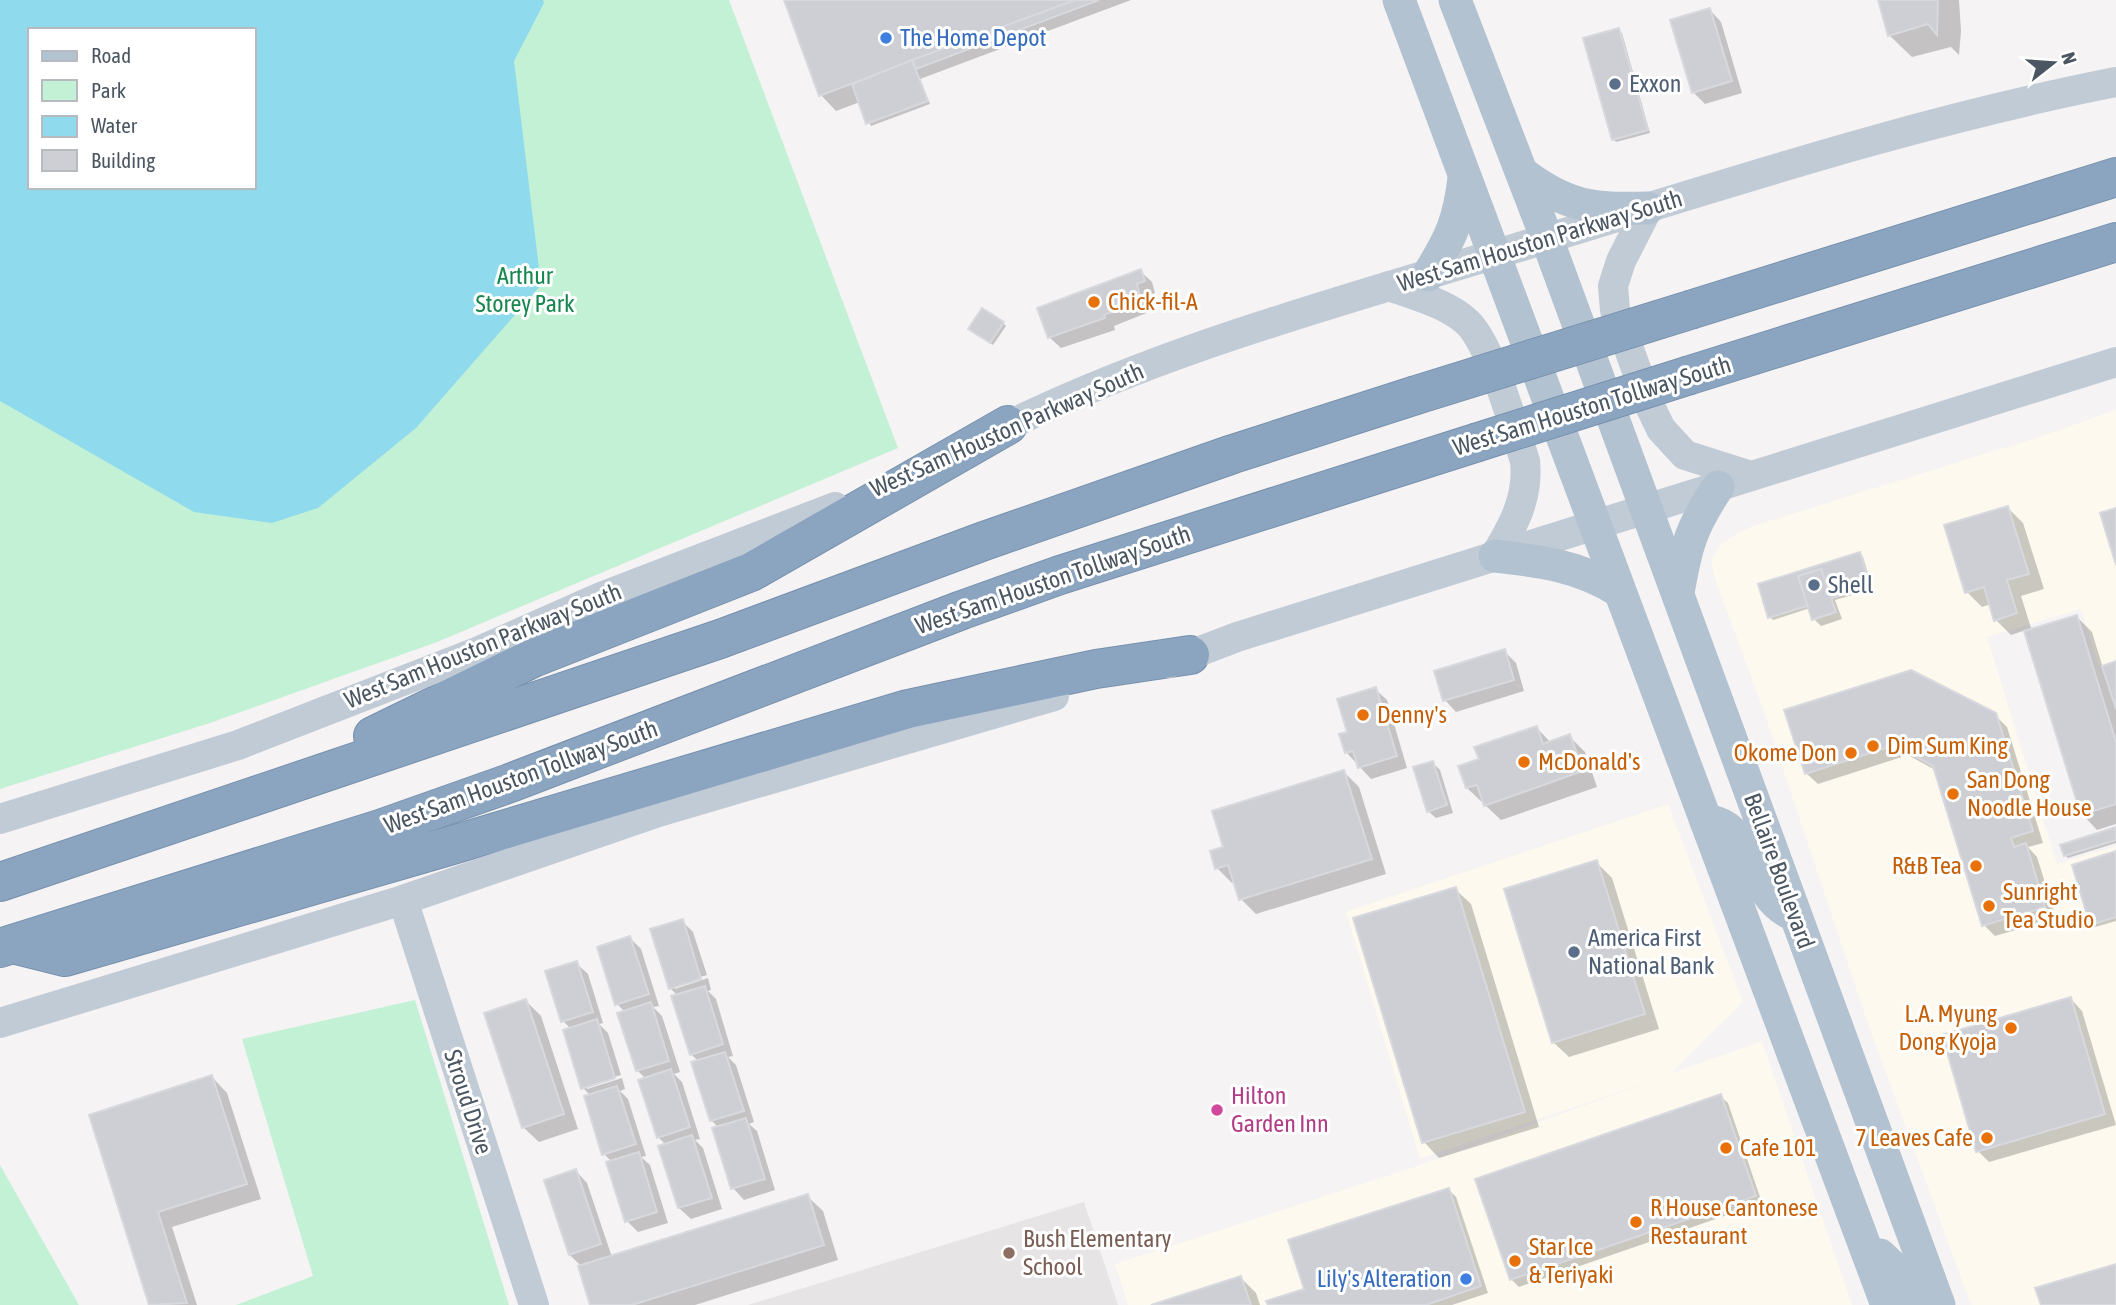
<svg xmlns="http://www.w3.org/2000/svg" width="2116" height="1305" font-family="'Asap Condensed',sans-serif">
<rect width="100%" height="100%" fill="#f5f3f3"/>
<!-- commercial -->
<g fill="#fdf9ef">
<polygon points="2116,410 2116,660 2099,666 2081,609 1987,637 2057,864 2116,846 2116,1305 1971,1305 1867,1021 1762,706 1716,582 1711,562 1721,543 1750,527 2042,436"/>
<polygon points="1668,804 1743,1002 1670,1074 1762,1041 1852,1305 1128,1305 1115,1264 1406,1170 1655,1080 1420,1159 1346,912"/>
</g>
<!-- education -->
<polygon fill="#e6e4e5" points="1084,1202 1118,1305 748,1305"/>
<!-- green -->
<g fill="#c3f1d5" fill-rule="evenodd">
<path d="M0,0H729L898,448L437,642L210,723L0,789ZM30,30H254V187H30Z"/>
<polygon points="415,1000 509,1305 236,1305 313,1276 242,1039"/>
<polygon points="0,1165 79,1305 0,1305"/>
</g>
<!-- water -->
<path fill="#90daee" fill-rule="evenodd" d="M0,0H543L544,3L514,61L541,285L416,428L318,508L272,523L194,512L0,401ZM30,30H254V187H30Z"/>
<!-- shadow -->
<g fill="#0003">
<polygon points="786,0 1131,0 920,79 930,104 871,126 860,102 836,111 821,95"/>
<polygon points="1880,0 1959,0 1961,31 1959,55 1951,47 1912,57 1889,35"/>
<polygon points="1710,10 1721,22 1742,93 1705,104 1693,92"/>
<polygon points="1618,30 1622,33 1650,133 1616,142 1613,139"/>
<polygon points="1140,271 1152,282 1155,293 1147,296 1150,304 1149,312 1114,326 1115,330 1061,348 1049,337"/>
<polygon points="1003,323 1006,326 993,345 974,332"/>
<polygon points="2008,508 2023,523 2044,589 2021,596 2032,631 2077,617 2092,632 2103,668 2116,663 2116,824 2097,830 2082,814 2026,630 2011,635 1996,620 1991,604 1982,607 1967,592"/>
<polygon points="1860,554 1863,557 1873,589 1835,600 1842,619 1821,626 1814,619 1810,608 1773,620 1770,617"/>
<polygon points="1504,651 1516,663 1524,691 1456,712 1445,700"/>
<polygon points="1375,689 1387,700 1407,768 1371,779 1346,752 1349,733"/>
<polygon points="1787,711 1995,715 2007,727 2043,843 2028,847 2037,857 2056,918 1995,936 1984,925 1937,771 1908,755 1818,784 1806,773"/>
<polygon points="1537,728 1551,743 1569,736 1585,752 1597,787 1501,820 1467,788 1481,760"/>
<polygon points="1433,763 1440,770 1453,813 1436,818 1428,811"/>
<polygon points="1344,772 1359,787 1386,874 1256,914 1241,899 1236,882 1232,883 1217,868 1225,848"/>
<polygon points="2116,829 2116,843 2068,858 2065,855"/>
<polygon points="2116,853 2116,921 2095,927 2092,924"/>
<polygon points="1596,862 1612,878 1659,1029 1569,1057 1553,1042"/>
<polygon points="1455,889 1471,904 1539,1127 1439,1158 1424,1142"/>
<polygon points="682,921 693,932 707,975 675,985 675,989 708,978 711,990 708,991 716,999 733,1056 728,1057 736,1065 754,1122 749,1124 757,1131 775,1190 744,1200 733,1188 719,1128 711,1120 699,1062 691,1054 678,996 670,988"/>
<polygon points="630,938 641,949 659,1006 653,1007 662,1016 680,1072 674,1074 682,1082 700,1139 695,1140 703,1148 722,1209 691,1219 679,1208 666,1145 658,1137 646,1079 637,1070 625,1012 617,1004"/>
<polygon points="576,963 588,974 603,1023 599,1024 608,1033 621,1075 587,1085 587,1089 622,1078 625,1089 620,1091 628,1099 646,1156 641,1157 650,1165 668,1223 638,1232 627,1221 612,1162 604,1154 591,1096 583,1088 571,1029 563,1021"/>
<polygon points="2071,999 2082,1011 2116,1125 1989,1162 1978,1151"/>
<polygon points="526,1001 541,1016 578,1129 539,1142 523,1127"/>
<polygon points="212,1077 227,1093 261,1199 172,1227 197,1305 151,1305 91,1116"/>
<polygon points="1720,1096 1728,1103 1762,1203 1519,1287 1511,1279"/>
<polygon points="576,1171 587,1183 612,1257 807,1196 823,1211 838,1260 695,1305 592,1305 582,1267 570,1255"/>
<polygon points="1449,1190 1456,1197 1488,1293 1452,1305 1270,1305 1306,1290"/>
<polygon points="1241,1278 1256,1293 1260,1305 1157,1305"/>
</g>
<!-- building -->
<g fill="#cdcfd5" stroke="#d7d9de" stroke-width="2">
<polygon points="784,0 1076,0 819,96"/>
<polygon points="1075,0 1099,0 916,69 912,60"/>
<polygon points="1878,0 1938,0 1937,35 1928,24 1888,36"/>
<polygon points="1710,8 1732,81 1692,93 1670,20"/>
<polygon points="1619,28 1648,130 1612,140 1583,38"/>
<polygon points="912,60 928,101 866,124 852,84"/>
<polygon points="1141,269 1145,281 1137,284 1140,296 1135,303 1104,315 1105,318 1048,338 1037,308"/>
<polygon points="982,308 1004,322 990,343 968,329"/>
<polygon points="2008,506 2029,574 2007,580 2017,613 1994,621 1984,587 1965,593 1944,525"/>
<polygon points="2116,508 2116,565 2100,513"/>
<polygon points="1860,552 1871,586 1768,618 1758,584"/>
<polygon points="1821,569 1836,612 1812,620 1798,576"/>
<polygon points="2077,615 2116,742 2116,804 2081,815 2024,631"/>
<polygon points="1505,649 1514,680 1443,701 1434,671"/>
<polygon points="2116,661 2116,709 2102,666"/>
<polygon points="1911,670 1996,713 2033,831 2011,838 2014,847 2026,843 2045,907 1982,926 1933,766 1895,745 1805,774 1784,710"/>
<polygon points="1376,687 1397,756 1358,768 1353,751 1345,753 1339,734 1347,732 1337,699"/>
<polygon points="1537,726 1543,744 1570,734 1583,771 1484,806 1477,785 1466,788 1458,766 1479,759 1474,747"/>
<polygon points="1433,761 1447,805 1427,812 1413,767"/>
<polygon points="1344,770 1372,859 1239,900 1228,865 1215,869 1210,851 1223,847 1212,811"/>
<polygon points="2116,827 2116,840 2064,856 2060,845"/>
<polygon points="2116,851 2116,917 2090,925 2072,865"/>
<polygon points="1597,860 1645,1014 1552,1043 1504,889"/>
<polygon points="1456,887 1525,1112 1422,1143 1353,918"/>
<polygon points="683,919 701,979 669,989 650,929"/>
<polygon points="630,936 649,994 615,1005 597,947"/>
<polygon points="577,961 593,1012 561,1022 545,971"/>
<polygon points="705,986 723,1044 690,1055 671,996"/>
<polygon points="2071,997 2105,1114 1976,1152 1942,1035"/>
<polygon points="526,999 564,1114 522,1128 484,1013"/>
<polygon points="651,1002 669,1061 636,1071 617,1013"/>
<polygon points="597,1019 615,1078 581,1089 563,1030"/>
<polygon points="725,1052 744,1111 710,1121 691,1062"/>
<polygon points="671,1069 690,1127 657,1138 638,1080"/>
<polygon points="212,1075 247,1184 158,1212 187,1303 149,1305 89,1115"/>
<polygon points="617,1086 636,1144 602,1155 584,1096"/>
<polygon points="1721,1094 1756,1196 1510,1280 1475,1179"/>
<polygon points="746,1118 765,1179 731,1189 712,1128"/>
<polygon points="692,1135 712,1198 678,1208 658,1146"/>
<polygon points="639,1152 657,1212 625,1222 606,1162"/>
<polygon points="576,1169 601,1244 569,1255 544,1180"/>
<polygon points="1449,1188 1481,1286 1426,1305 1268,1305 1266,1301 1304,1289 1288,1240"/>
<polygon points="808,1194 824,1245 632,1305 590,1305 578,1266"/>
<polygon points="2116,1264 2116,1305 2041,1305 2035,1288"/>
<polygon points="1241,1276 1251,1305 1151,1305"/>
</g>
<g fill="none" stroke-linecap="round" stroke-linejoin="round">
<!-- highway casing -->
<g stroke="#7690ad" stroke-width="40">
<g id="highway">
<polyline points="1693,309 2116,177"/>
<polyline points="1690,375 2116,242"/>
<polyline points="373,736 533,658 751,572 1008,425"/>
<polyline points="0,882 720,639 984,541 1233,454 1413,396"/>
<polyline points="13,944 65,957 449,846 908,709 1096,669 1190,655"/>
<polyline points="0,948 380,829 510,783 962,610 1060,575 1475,443"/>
</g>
</g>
<!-- secondary -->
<g stroke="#c1cbd6" stroke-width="30">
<polyline points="1648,208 1621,261 1613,286 1615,310 1648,402 1661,429 1685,455 1751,476"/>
<path d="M1389,286C1416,296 1446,303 1467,322C1491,344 1514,428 1525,461C1529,498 1513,526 1495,556"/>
<path d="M991,434C1157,350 1339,302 1516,248C1714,188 1912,122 2116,82"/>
<polyline points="1169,663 1237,637 2116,362"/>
<polyline points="0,819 238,745 477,652 601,597 835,507"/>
<polyline points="403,900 534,1305"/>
<polyline points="0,1023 403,900 658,812 1054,696"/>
</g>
<!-- primary -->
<g stroke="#b3c2d1" stroke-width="33">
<polyline points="1399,0 1887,1305"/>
<polyline points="1455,0 1547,239 1939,1305"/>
<path d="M1522,173C1568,208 1593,209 1648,208"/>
<path d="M1428,275C1451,238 1459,221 1464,178"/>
<path d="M1495,556C1540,561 1580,566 1619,591"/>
<path d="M1678,593C1686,546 1691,527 1718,487"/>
<path d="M1706,821C1752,823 1747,889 1788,912"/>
<polyline points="1880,1255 1897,1271 1912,1305"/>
</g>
<!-- highway -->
<use href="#highway" stroke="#8ba5c1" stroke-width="38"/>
<!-- highway-bridge casing -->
<g stroke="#7690ad" stroke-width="40" stroke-linecap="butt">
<g id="highway-bridge">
<polyline points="1413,396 1693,309"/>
<polyline points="1475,443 1690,375"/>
</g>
</g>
<!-- highway-bridge -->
<use href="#highway-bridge" stroke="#8ba5c1" stroke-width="38"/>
</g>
<!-- markers -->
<g fill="#3f7fe0" stroke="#fff" stroke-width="2.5">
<circle cx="886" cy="38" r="7"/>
<circle cx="1466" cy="1279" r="7"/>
</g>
<g fill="#5c6f8a" stroke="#fff" stroke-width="2.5">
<circle cx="1615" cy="84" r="7"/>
<circle cx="1814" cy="585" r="7"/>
<circle cx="1574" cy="952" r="7"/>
</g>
<g fill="#e8710a" stroke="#fff" stroke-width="2.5">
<circle cx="1094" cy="302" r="7"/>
<circle cx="1363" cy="715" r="7"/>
<circle cx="1873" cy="746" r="7"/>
<circle cx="1851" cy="753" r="7"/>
<circle cx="1524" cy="762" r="7"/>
<circle cx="1953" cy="794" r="7"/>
<circle cx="1976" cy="866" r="7"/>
<circle cx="1989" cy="906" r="7"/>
<circle cx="2011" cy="1028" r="7"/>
<circle cx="1987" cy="1138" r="7"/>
<circle cx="1726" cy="1148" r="7"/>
<circle cx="1636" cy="1222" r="7"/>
<circle cx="1515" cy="1261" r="7"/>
</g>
<circle fill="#d1479c" stroke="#fff" stroke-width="2.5" cx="1217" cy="1110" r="7"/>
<circle fill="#8d6e63" stroke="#fff" stroke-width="2.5" cx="1009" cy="1253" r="7"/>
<g text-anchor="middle" stroke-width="6" stroke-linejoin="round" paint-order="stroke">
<!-- shop labels -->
<g font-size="24" fill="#366cbe" stroke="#fff" text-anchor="start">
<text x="900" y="46">The Home Depot</text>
<text x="1452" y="1287" text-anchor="end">Lily's Alteration</text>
</g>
<!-- service labels -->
<g font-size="24" fill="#4e5e75" stroke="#fff" text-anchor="start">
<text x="1629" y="92">Exxon</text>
<text x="1828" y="593">Shell</text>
<text x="1588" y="946">America First<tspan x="1588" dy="28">National Bank</tspan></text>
</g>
<!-- street labels -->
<g font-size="24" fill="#4a5661" stroke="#fff">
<text transform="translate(1540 241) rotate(-17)" y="8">West Sam Houston Parkway South</text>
<text transform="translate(1592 406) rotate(-17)" y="8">West Sam Houston Tollway South</text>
<text transform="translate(1007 430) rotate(-24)" y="8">West Sam Houston Parkway South</text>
<text transform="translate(1053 580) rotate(-19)" y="8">West Sam Houston Tollway South</text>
<text transform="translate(483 646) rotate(-22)" y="8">West Sam Houston Parkway South</text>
<text transform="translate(521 777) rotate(-20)" y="8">West Sam Houston Tollway South</text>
<text transform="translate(1779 871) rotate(70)" y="8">Bellaire Boulevard</text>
<text transform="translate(468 1102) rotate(72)" y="8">Stroud Drive</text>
</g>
<!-- park labels -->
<g font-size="24" fill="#17864f" stroke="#fff">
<text x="525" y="284">Arthur<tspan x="525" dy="28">Storey Park</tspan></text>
</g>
<!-- food labels -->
<g font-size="24" fill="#c56008" stroke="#fff" text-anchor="start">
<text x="1108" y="310">Chick-fil-A</text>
<text x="1377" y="723">Denny's</text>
<text x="1887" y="754">Dim Sum King</text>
<text x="1837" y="761" text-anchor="end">Okome Don</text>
<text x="1538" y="770">McDonald's</text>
<text x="1967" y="788">San Dong<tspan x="1967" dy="28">Noodle House</tspan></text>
<text x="1962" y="874" text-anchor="end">R&amp;B Tea</text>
<text x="2003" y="900">Sunright<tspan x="2003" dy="28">Tea Studio</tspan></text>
<text x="1997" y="1022" text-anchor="end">L.A. Myung<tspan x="1997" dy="28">Dong Kyoja</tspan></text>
<text x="1973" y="1146" text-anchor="end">7 Leaves Cafe</text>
<text x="1740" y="1156">Cafe 101</text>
<text x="1650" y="1216">R House Cantonese<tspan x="1650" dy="28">Restaurant</tspan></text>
<text x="1529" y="1255">Star Ice<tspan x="1529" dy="28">&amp; Teriyaki</tspan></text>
</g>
<!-- hotel labels -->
<g font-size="24" fill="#b23c85" stroke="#fff" text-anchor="start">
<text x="1231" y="1104">Hilton<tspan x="1231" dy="28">Garden Inn</tspan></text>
</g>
<!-- education labels -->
<g font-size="24" fill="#785e54" stroke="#fff" text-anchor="start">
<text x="1023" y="1247">Bush Elementary<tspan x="1023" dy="28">School</tspan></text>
</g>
</g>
<!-- legend -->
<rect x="28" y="28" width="228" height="161" fill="#ffffff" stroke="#b7bbc0" stroke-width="2"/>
<rect x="42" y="51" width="35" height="10" fill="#b3c2d1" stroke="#b7bbc0" stroke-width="2"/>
<text x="91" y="63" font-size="21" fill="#4a5661">Road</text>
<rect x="42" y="80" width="35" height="21" fill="#c3f1d5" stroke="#b7bbc0" stroke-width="2"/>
<text x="91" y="98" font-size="21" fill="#4a5661">Park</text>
<rect x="42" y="116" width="35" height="21" fill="#90daee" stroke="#b7bbc0" stroke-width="2"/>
<text x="91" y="133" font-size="21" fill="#4a5661">Water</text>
<rect x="42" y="150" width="35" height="21" fill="#cdcfd5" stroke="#b7bbc0" stroke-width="2"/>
<text x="91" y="168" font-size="21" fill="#4a5661">Building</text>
<!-- north arrow -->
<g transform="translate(2053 63) rotate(73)" stroke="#ffffff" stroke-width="5" paint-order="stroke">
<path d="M0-5L12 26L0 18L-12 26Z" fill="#4a5661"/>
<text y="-10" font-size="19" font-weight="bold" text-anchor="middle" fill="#4a5661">N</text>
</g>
</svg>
